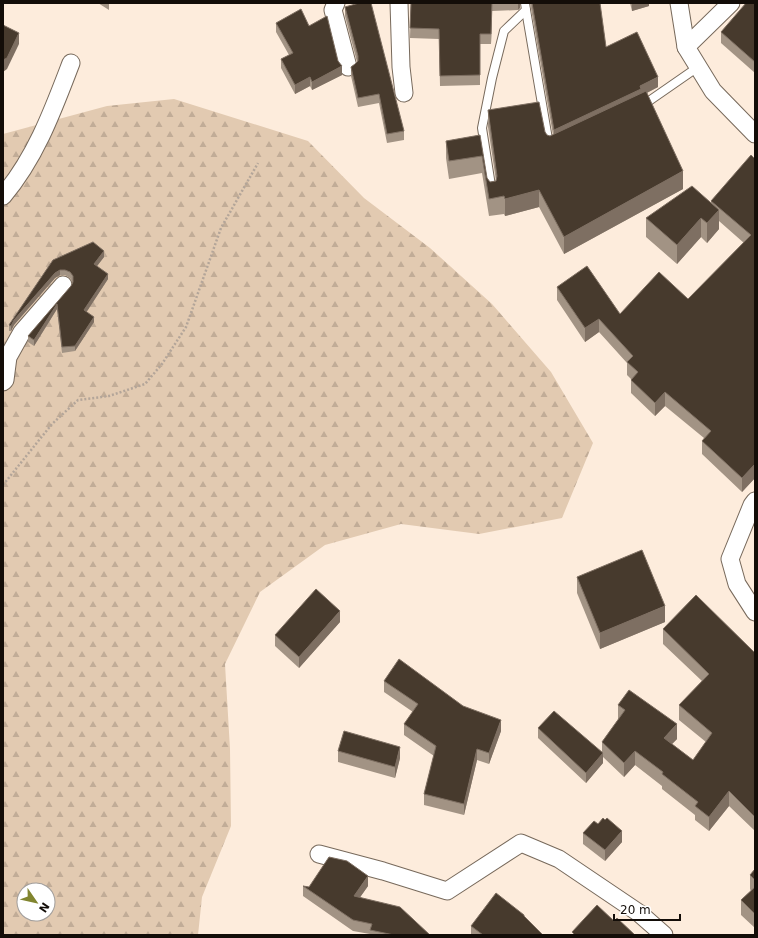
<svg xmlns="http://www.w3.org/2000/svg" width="758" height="938" font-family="'DejaVu Sans',sans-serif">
<defs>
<pattern id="forest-firs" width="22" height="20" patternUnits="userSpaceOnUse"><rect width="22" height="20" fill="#e2cab1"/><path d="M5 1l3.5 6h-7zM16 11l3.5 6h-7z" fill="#c1ac97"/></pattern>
</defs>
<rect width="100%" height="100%" fill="#fdecdc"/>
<!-- forest -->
<path fill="url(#forest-firs)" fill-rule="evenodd" d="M174,99L308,141L364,198L430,248L492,304L551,372L593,443L562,518L479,534L401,524L325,545L260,592L225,664L230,749L231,826L202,897L198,935H3V134L107,106ZM24,890H48V914H24Z"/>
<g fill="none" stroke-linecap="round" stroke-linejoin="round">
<!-- lane casing -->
<g stroke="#77695b" stroke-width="10">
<g id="lane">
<polyline points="526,10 549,145"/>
<polyline points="640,105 649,101 698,67"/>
<polyline points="492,192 482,128 492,78 504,31 526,10 525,3"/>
</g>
</g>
<!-- street casing -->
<g stroke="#77695b" stroke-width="19">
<g id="street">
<polyline points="336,3 333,10 348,67"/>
<polyline points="399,3 401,67 404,93"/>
<polyline points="679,3 686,47 713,91 755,134"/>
<polyline points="686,47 731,3"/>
<path d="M3,196C36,157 53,110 71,63"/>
<polyline points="3,382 5,380 8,357 22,332 63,285"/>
<polyline points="755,501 752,505 730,559 737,584 755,612"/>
<polyline points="319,854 383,871 447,891 521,843 559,859 639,913 664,935"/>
</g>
</g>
<!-- path -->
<polyline stroke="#b3a599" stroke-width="2.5" stroke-dasharray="2 2" stroke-linecap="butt" points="3,485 52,424 78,400 109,396 145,384 162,364 186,327 221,228 258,163"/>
<!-- lane -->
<use href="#lane" stroke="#fff" stroke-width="8"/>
<!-- street -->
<use href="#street" stroke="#fff" stroke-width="17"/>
</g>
<!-- wall -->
<g fill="#a29384">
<polygon points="98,3 109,3 109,10"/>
<polygon points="411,3 520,3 520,8 518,10 492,11 491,44 480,44 480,85 440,86 439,39 410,38"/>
<polygon points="530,3 600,3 606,47 658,87 647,93 683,189 564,254 539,207 505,216 504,214 489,216 482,173 449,179 446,158 446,141 480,135 487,178 490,182 496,181 488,127 488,110 545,132 547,135 550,136 553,135"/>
<polygon points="630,3 649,3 649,6 632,11"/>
<polygon points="755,3 755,73 721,43 721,32"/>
<polygon points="345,7 404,131 404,140 387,143 379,103 358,107 351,76 351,67 355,64 357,62 345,16"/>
<polygon points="276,23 309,26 342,75 312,90 310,86 295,94 281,68 281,59 289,55 276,32"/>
<polygon points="755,159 755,478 742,492 702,454 702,441 704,438 665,406 655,416 631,393 631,379 627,375 627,363 599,332 585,342 557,300 557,287 620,314 688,299 744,243 719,221 719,229 707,243 701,237 677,264 646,237 646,218 711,203 711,201"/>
<polygon points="104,257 97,266 108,279 86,312 94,322 75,351 62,353 57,309 34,346 28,342 28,336 71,286 72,282 70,278 65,275 60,275 55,278 14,325 11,331 9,331 9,325 53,260"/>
<polygon points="577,577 665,622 600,649 577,593"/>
<polygon points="340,622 299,668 275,646 275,635"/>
<polygon points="663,629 755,653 755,831 729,806 709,831 695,820 695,815 662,789 662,786 635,765 624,777 603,757 603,763 586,783 538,738 538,728 602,752 602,742 618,720 618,705 677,739 672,744 693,760 706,742 679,720 679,705 702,681 663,644"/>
<polygon points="384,681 463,706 501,731 489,764 477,760 464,815 424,805 424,794 434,756 404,735 404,724 413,712 384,692"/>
<polygon points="338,751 400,758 395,778 338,762"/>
<polygon points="605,820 622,842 605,861 583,844 583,833 598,824"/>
<polygon points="755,869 755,928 741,915 741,900 751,891 750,889 750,875"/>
<polygon points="303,886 309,887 368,886 360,897 430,935 370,935 370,934 353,931 303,896"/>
<polygon points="524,917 543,935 471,935 471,926"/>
</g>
<!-- shaded-wall -->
<g fill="#7e6f62">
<polygon points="492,3 492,11 491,44 491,34"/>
<polygon points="518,3 520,3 520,8 518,10"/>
<polygon points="632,3 649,3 649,6 632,11"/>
<polygon points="19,33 19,44 7,69 3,72 3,60"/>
<polygon points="342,66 342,75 312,90 312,82"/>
<polygon points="310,77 310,86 295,94 295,85"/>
<polygon points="658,77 658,87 554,140 554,130"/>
<polygon points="683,171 683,189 564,254 564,237"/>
<polygon points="539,190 539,207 505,216 505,199"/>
<polygon points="719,210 719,229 707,243 707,223"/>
<polygon points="701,218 701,237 677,264 677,245"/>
<polygon points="104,251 104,257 94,270 94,264"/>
<polygon points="60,270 60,275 55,278 14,325 11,331 11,326 14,320 55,273"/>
<polygon points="108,274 108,279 84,316 84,310"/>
<polygon points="57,304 57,309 34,346 34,340"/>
<polygon points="94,317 94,322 75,351 75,346"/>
<polygon points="599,319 599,332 585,342 585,328"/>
<polygon points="665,392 665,406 655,416 655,403"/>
<polygon points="755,464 755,478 742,492 742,478"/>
<polygon points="665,606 665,622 600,649 600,633"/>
<polygon points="340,611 340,622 299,668 299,657"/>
<polygon points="501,720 501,731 489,764 489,753"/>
<polygon points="677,724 677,739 664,752 664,738"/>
<polygon points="400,747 400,758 395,778 395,767"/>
<polygon points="477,749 477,760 464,815 464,804"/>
<polygon points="635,751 635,765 624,777 624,763"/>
<polygon points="603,753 603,763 586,783 586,773"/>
<polygon points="729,791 729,806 709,831 709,817"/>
<polygon points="622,831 622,842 605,861 605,850"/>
<polygon points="368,876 368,886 354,906 354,896"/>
</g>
<!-- building -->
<g fill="#473a2d" stroke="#7e6f62">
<polygon points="359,3 371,3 404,131 387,134 379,94 358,98 351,67 355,64 358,61 358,56 345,7"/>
<polygon points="411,3 492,3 491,34 480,34 480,75 440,76 439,29 410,28"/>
<polygon points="532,3 600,3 606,47 637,32 658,77 640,86 641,89 554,130"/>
<polygon points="746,3 755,3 755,62 721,32"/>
<polygon points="301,9 309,26 327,16 338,61 342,66 312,82 310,77 295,85 281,59 293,53 276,23"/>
<polygon points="3,25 19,33 7,58 3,60"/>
<polygon points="646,91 683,171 564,237 539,190 505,199 504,196 489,199 482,156 449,161 446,141 480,135 487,178 490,182 496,181 497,176 488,110 539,102 545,132 547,135 550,136"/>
<polygon points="751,155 755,159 755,464 742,478 702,441 711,431 665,392 655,403 631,380 638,372 627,362 633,356 599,319 585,328 557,287 587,266 620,314 659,272 688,299 751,235 711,201"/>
<polygon points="692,186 719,210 707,223 701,218 677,245 646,218"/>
<polygon points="93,242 104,251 94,264 108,274 84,310 94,317 75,346 62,347 57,304 34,340 28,336 71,286 73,282 73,276 70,272 65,270 60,270 55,273 14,320 11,326 9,325 53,260"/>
<polygon points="642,550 665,606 600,633 577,577"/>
<polygon points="316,589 340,611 299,657 275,635"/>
<polygon points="696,595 755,653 755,817 729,791 709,817 695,806 698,802 662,774 663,772 635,751 624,763 602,742 625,710 618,705 629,690 677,724 664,738 693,760 712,733 679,705 709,674 663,629"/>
<polygon points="399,659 463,706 501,720 489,753 477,749 464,804 424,794 436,746 404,724 418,704 384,681"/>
<polygon points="554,711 603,753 586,773 538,728"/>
<polygon points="344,731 400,747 395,767 338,751"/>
<polygon points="603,818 605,820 607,818 622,831 605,850 583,833 594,821 598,824"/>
<polygon points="329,857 347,861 368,876 354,896 400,907 430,935 394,935 370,930 372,924 353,920 303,886 309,887"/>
<polygon points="755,869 755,880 750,875"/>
<polygon points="755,887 755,914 741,900"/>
<polygon points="496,893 524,915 524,916 543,935 483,935 471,926"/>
<polygon points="597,905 614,921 617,918 635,935 575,935 572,932"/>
</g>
<!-- border -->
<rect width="758" height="938" fill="none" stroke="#130d08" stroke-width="8"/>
<!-- north arrow -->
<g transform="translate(36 902) rotate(124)"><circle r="19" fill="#ffffff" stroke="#a19e9c"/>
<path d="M0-3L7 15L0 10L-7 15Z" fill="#81852f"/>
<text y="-6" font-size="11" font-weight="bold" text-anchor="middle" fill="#130d08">N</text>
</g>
<!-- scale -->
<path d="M614 914v6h66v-6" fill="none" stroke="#130d08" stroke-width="2"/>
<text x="620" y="914" font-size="12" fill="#130d08" stroke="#ffffff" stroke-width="3" paint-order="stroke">20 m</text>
</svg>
